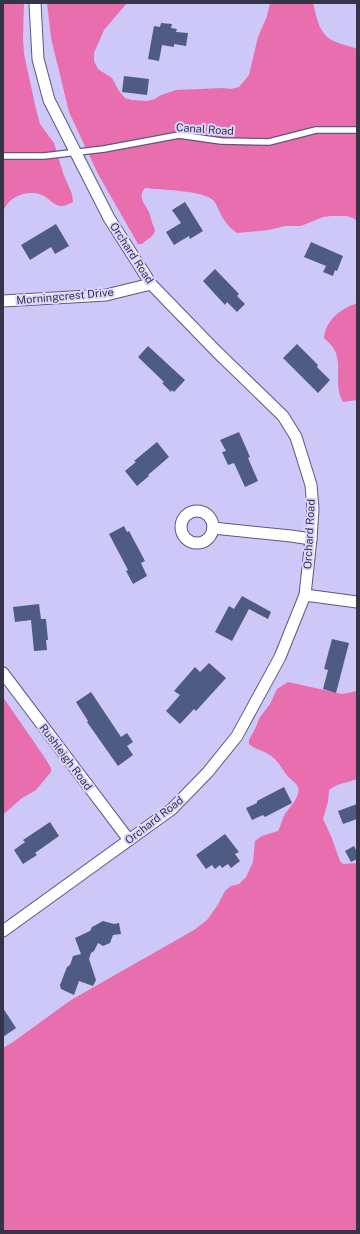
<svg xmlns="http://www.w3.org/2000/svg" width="360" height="1234" font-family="'Public Sans',sans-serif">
<rect width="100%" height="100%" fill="#cec8f8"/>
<!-- forest -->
<g fill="#e96ead">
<path d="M3,3H24L23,38L24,54L36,109L40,124L54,143L63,173L72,194L73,202C54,213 53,198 39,194C25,190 7,198 3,212Z"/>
<path d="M47,3H127L104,30L94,53V61L98,69L112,78L119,91L125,98L132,100L147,101L155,99L161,95L176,90L223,88L231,89L239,87L249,75L258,37L267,16L270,3H313C317,18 319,36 336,42C343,45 350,46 357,49V223L355,219L347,216H331L323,217L301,226H285L269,230L237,233C231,229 225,222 221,215C219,211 217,205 214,201C204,190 160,190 145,188C137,198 145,203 149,212C151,218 152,224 155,230C154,237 147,239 142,244H138L98,174L69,112L51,38Z"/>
<path d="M357,303V400L343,402C333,386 343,365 334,349C332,345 327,341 324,338C326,319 341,309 357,303Z"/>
<path d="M288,682L342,694L357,691V779C347,783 337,783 329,790L328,802L323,819L331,836L340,861L343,864L357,863V1231H3V1048L13,1042L71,1000L194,930L207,920L217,906L225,891L231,886L239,884L246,877L253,862L255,841L262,836L278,831C281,826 282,819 285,814C290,807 301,796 298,787C296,782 289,779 286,774C280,766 277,759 268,754C260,749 256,750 249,744V740L255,729L260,717L270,704L277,689Z"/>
<polygon points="3,697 45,758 51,768 51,772 36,790 22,798 4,814 3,817"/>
</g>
<!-- building -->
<g fill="#4e5b83">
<polygon points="161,23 172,24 171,28 177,29 176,32 188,33 186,46 174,44 174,47 162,45 159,61 148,59 154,26 160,27"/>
<polygon points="124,76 149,79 147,95 122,92"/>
<polygon points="185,202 203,231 190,239 189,236 174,245 166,232 181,223 172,210"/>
<polygon points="56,224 69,246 55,254 51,247 30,260 21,245"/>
<polygon points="311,242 343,256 337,271 335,270 333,276 323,272 326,266 304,257"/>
<polygon points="215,269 239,294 237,296 245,304 237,312 227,302 225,305 203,281"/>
<polygon points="297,344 318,365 317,367 330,380 318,393 283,358"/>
<polygon points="148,346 185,380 174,392 172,390 171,392 162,383 164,382 138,357"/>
<polygon points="239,432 250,457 248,458 258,481 245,487 234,463 228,465 222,452 226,451 220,440"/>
<polygon points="157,442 169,457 148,475 149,476 137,486 125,471 136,462 134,461"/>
<polygon points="124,526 127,532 129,531 145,561 141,563 147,576 133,584 126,571 128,570 109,534"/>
<polygon points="242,596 271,612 268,619 249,609 232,641 215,632 229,606 234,609"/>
<polygon points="39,604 41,619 46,619 48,640 46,640 47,650 34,651 31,620 15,622 13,607"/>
<polygon points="332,639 349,643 336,693 323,689 328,670 324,669"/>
<polygon points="209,663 226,678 196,711 194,709 180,724 166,711 180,695 174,691 195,667 200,672"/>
<polygon points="91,692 121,737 127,733 133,742 127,746 133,755 118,766 87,722 88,721 76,702"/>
<polygon points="284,787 292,803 265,817 263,815 252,820 246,808 257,803 257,801"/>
<polygon points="357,804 357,819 343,824 338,811"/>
<polygon points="50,822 59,836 35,853 37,855 23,864 14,850 25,842 23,840"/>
<polygon points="225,834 239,852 235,854 240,861 231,868 228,864 222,868 220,865 215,869 212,865 206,869 196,855"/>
<polygon points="354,846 357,852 357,859 351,862 345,851"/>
<polygon points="103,921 114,924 119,923 121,934 113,935 110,943 103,946 98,943 94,951 91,953 89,959 96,980 93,986 79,981 74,995 61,989 60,985 67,967 70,965 73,956 81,954 75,938 90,931 92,927"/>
<polygon points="3,1008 16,1028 3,1037"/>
</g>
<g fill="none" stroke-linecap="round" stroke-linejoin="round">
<!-- lane casing -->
<g stroke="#5d5781" stroke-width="8">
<polyline id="lane" points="3,156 44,156 104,149 179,135 221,141 269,142 316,130 357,130"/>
</g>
<!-- street casing -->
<g stroke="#5d5781" stroke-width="13">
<g id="street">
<polyline points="3,301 106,295 151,284"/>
<circle cx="197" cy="527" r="16"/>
<polyline points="213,528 291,536 311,539"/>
<polyline points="305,595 357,602"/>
<polyline points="3,673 129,840"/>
<polyline points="3,931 172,809 208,772 237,736 280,657 305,595 311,539 313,509 311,485 296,437 283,416 216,351 151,284 109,218 49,100 38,59 35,3"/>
</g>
</g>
<!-- lane -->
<use href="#lane" stroke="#fff" stroke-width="5.5"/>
<!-- street -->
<use href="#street" stroke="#fff" stroke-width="11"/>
</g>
<g text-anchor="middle" stroke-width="4" stroke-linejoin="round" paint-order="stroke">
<!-- street labels -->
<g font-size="11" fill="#373447" stroke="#dbd6fd">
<text transform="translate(205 129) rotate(4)" y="4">Canal Road</text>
<text transform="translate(132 253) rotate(57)" y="4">Orchard Road</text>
<text transform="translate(65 296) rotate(-5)" y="4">Morningcrest Drive</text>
<text transform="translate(309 534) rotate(-87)" y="4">Orchard Road</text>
<text transform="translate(66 757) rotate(53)" y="4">Rushleigh Road</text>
<text transform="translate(154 820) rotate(-38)" y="4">Orchard Road</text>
</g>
</g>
<!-- border -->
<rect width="360" height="1234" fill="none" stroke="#373447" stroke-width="8"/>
</svg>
